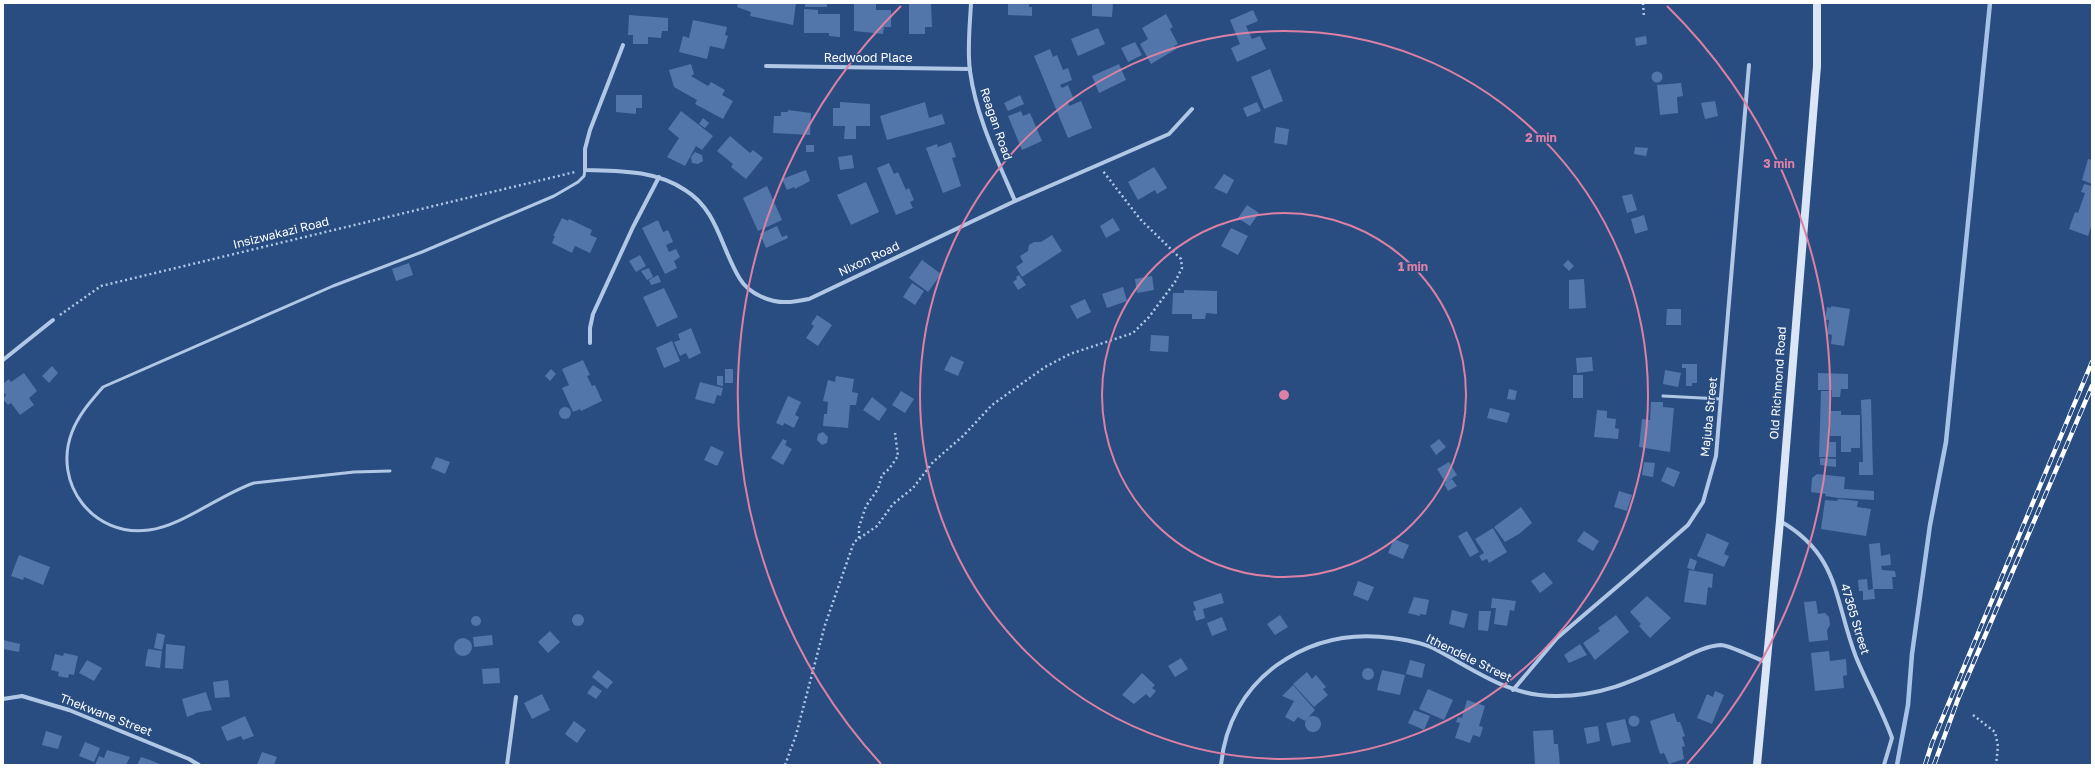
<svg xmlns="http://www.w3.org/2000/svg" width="2095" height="768" font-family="'Golos Text',sans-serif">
<rect width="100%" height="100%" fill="#294d81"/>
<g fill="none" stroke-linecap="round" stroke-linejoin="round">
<!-- stream -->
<polyline stroke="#a6c2e6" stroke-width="4.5" points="1897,765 1908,705 1912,654 1930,525 1946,442 1990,3"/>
</g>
<!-- building -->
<g fill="#5276a9">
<polygon points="738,3 796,3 793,25 750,16 751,12 737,7"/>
<rect x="805" y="3" width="22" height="4"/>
<polygon points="854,3 876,3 876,10 891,10 891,27 884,27 883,34 854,31"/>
<polygon points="909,3 931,3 932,27 925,27 925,34 909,34"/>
<polygon points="1008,3 1029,3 1029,7 1032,7 1032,16 1008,15"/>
<polygon points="1092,3 1113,3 1112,17 1092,16"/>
<polygon points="804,9 818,10 818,14 840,14 840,37 829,36 829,33 804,33"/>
<polygon points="1253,10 1258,21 1246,26 1252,39 1260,36 1266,49 1237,62 1231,48 1240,44 1230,20"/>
<polygon points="1166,14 1173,27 1170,29 1178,44 1174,46 1176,49 1151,64 1140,44 1148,39 1142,28"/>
<polygon points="629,15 668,18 668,31 662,31 661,38 648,37 648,44 633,44 633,35 628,35"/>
<polygon points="693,20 727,27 725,35 728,36 724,49 710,46 707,59 679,52 683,36 689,38"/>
<polygon points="1098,28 1105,44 1078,56 1071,39"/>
<polygon points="1646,36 1647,44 1636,46 1635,38"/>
<polygon points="1135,42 1142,55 1128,62 1121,48"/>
<polygon points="1050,49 1053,57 1057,55 1063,70 1068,68 1072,80 1060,85 1062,88 1068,85 1074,100 1068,102 1069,106 1081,101 1092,128 1068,138 1034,56"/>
<polygon points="691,64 694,74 691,76 708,86 711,82 725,90 722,95 733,101 723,119 695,104 697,100 674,87 669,70"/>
<polygon points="1119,64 1126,80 1099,93 1092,76"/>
<polygon points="1270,69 1283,101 1264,109 1251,77"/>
<circle cx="1657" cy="77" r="5.5"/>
<polygon points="1681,83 1683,96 1677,97 1678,113 1660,115 1657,85"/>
<polygon points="616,95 642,95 642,108 636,108 636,114 616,112"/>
<polygon points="1020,95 1024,104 1008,111 1004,103"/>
<polygon points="1715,101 1718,116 1705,119 1701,103"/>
<polygon points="840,102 870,104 870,126 856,126 856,139 844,139 845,126 833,126 833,108 840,108"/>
<polygon points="925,102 929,118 942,114 945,124 887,140 880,116"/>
<polygon points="1257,102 1261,111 1247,117 1243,108"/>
<polygon points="788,110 811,113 810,135 773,133 774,116 781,116 781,112 788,112"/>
<polygon points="681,111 713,136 702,150 696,146 685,166 667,157 679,138 668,129"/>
<polygon points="1021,111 1023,116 1030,113 1042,141 1022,150 1008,116"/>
<polygon points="703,118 709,123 705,128 699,124"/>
<polygon points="1276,127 1289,129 1287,145 1274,143"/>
<polygon points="730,136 750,153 753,150 763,158 746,179 731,167 733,164 717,151"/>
<polygon points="951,142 956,157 952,158 961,186 943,193 926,148 937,144 938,147"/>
<rect x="806" y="145" width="8" height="7"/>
<polygon points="1635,147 1648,148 1646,156 1634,154"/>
<polygon points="695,152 702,155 703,161 698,164 692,163 691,157"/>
<polygon points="852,155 854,168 840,170 838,157"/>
<polygon points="2088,159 2092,160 2092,184 2082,180"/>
<polygon points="889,163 894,174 898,172 906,190 909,188 914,200 910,202 913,208 896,215 877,168"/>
<polygon points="1154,167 1167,188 1157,194 1155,190 1138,200 1128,182"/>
<polygon points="806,170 810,181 795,189 794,187 787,190 782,179"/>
<polygon points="1224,174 1234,180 1227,194 1214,188"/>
<polygon points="866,182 879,212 851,225 837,195"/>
<polygon points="2084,184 2092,186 2092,224 2088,236 2069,229 2075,212 2078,213 2085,193 2081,192"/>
<polygon points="767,186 782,220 758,231 743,198"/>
<polygon points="1632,194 1637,210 1627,213 1622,196"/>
<polygon points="1247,205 1259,213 1250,226 1238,218"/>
<polygon points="1644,215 1648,230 1635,234 1631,219"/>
<polygon points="562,218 568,221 569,219 592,230 590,235 597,238 590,253 575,246 572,253 552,243 555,236 553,236"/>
<polygon points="1113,218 1120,230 1106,238 1100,226"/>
<polygon points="658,220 663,232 668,230 673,242 666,245 669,252 676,249 680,257 674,261 677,268 665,274 642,228"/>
<polygon points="777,226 782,237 787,235 788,238 766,248 760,234"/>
<polygon points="1231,228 1248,236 1238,255 1221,246"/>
<polygon points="1052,235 1062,251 1022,277 1016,267 1023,262 1020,256 1028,251 1029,245 1034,242 1041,242"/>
<polygon points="640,255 646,266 636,272 629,261"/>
<polygon points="922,260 941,274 928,292 909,278"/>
<polygon points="1568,260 1574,266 1569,271 1563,265"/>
<polygon points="409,263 413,275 396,281 392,269"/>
<polygon points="649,268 653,277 647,280 641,271"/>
<polygon points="658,275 661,282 651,285 649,280"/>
<polygon points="1019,275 1026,285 1018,290 1013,282 1017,279 1016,277"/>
<polygon points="1152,276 1154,290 1137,293 1135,279"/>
<polygon points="1584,279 1586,308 1569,309 1569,280"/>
<polygon points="912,283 924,291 915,305 903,297"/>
<polygon points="1123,287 1127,301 1107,308 1102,294"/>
<polygon points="664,288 678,317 657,327 643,297"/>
<polygon points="1184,290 1217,291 1217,314 1206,313 1205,319 1192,319 1192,314 1172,314 1173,293 1184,293"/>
<polygon points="1085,299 1091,312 1077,319 1070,306"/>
<polygon points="1831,306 1850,309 1844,346 1831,344 1832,335 1827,334 1829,320 1825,320 1827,307 1831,308"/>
<polygon points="1667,309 1681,309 1681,325 1666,325"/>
<polygon points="817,315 832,325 818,346 806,338 814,326 811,324"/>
<polygon points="691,328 701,353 689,359 686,353 680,356 674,342 680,340 678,334"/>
<polygon points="1151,335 1169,336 1168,352 1150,351"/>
<polygon points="672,341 680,361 664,368 656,348"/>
<polygon points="951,356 964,362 958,376 944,370"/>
<polygon points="1592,357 1593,371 1577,373 1576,358"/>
<polygon points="583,360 590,375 587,376 592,386 595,385 602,401 581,411 580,409 573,412 562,388 569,385 562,369"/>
<polygon points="1682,364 1697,364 1697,383 1692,383 1692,386 1686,386 1686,368 1682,368"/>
<polygon points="52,366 58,373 49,383 42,376"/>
<polygon points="551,369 556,374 550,381 545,376"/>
<rect x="725" y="369" width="8" height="14"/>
<polygon points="1665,370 1681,373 1678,387 1663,384"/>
<polygon points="24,373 37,391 29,398 34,405 20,415 11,403 8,405 3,399 6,395 3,391 3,384 9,379 11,382"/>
<polygon points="1818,373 1848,374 1848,389 1841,389 1840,397 1832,397 1832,390 1818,390"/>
<rect x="1573" y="375" width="10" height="23"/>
<polygon points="717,376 723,376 723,386 717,385"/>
<polygon points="836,376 854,379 852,392 858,393 856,405 850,405 848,428 823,426 824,414 827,414 828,402 823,401 828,380 835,382"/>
<polygon points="700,382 723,388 721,396 717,395 714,404 695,399"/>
<polygon points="1509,389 1517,391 1515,400 1507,399"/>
<polygon points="901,391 914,399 905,413 892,405"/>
<polygon points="1821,391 1830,391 1828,442 1836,442 1836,457 1819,457"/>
<polygon points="788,396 801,402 795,415 799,417 794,428 784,423 783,426 776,423"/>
<polygon points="872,397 887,409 879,421 863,410"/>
<polygon points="1871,399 1873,475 1859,475 1859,462 1863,462 1861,400"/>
<polygon points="1651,402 1663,402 1663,407 1674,408 1670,452 1639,447 1642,419 1650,420"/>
<circle cx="565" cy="413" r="6"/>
<polygon points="1490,408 1510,413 1507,423 1487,418"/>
<polygon points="1597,410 1607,411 1607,418 1616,419 1615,428 1619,429 1618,439 1594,437"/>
<polygon points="1831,411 1841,411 1841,415 1860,415 1860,448 1851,448 1851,452 1841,452 1841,436 1830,436"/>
<polygon points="823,432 828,437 827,443 822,445 817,440 818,434"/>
<polygon points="783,439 787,441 785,445 792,449 783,465 771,458"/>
<polygon points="1439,439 1446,447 1436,455 1430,446"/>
<polygon points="711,446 724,452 717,466 704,460"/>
<polygon points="436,457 450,462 445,474 431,468"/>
<polygon points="1820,458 1836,459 1836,467 1820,465"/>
<polygon points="1449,462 1457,475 1448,481 1452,479 1457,486 1448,491 1444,484 1446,483 1437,469"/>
<polygon points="1644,462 1655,463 1653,477 1642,475"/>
<polygon points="1667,467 1680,472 1674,487 1661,481"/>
<polygon points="1817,474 1845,477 1844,489 1874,491 1874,500 1839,498 1825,496 1826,494 1811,492 1812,478"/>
<polygon points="1619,491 1632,495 1627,511 1614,507"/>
<polygon points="1838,499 1858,501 1857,507 1871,509 1866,536 1821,529 1825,500 1837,501"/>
<polygon points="1521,507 1532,523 1519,534 1505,542 1494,527"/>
<polygon points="1493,528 1507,552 1489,563 1487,559 1482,561 1479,556 1484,553 1475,539"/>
<polygon points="1467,531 1479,552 1470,557 1458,536"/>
<polygon points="1584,531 1599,541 1593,551 1577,541"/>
<polygon points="1707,533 1729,543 1724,554 1729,556 1724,567 1697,556"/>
<polygon points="1394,539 1409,545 1403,559 1388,553"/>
<polygon points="1880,543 1881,556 1890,554 1891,565 1881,566 1882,570 1895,571 1896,577 1892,577 1893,589 1874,589 1875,599 1863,600 1863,591 1859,591 1858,580 1867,579 1868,590 1873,589 1869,544"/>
<polygon points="19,555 50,567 43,585 24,577 23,580 11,576"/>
<polygon points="1690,558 1697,561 1694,570 1687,568"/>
<polygon points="1689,570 1713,574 1712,588 1708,587 1706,605 1684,602"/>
<polygon points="1544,572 1553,583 1540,593 1531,581"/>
<polygon points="1358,581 1374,587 1368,601 1353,595"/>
<polygon points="1221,593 1224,603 1203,609 1205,618 1196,621 1193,611 1196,610 1193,602"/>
<polygon points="1647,596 1671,618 1650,638 1639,626 1641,624 1630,612"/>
<polygon points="1414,597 1429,600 1426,615 1420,614 1420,616 1408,613"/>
<polygon points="1492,598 1516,601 1514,611 1510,610 1507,626 1494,624 1496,608 1491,608"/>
<polygon points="1816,601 1818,614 1825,613 1829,617 1830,625 1827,630 1828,640 1809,642 1804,602"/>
<polygon points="1452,610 1468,614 1464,628 1449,624"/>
<polygon points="1479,611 1491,611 1488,631 1478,630"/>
<circle cx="578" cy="620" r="6"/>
<polygon points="1280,615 1288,627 1275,635 1267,624"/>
<polygon points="1616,615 1629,632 1595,660 1583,643 1600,631 1598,628"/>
<circle cx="476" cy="621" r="5"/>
<polygon points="1222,617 1227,630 1212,636 1207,623"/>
<polygon points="550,631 560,642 548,653 538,642"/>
<polygon points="157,633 165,635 162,650 154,648"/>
<polygon points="492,635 493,645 474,647 473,637"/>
<circle cx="463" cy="647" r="9"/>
<polygon points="3,640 20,644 19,652 3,649"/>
<polygon points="166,644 185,646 183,669 165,668"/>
<polygon points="1580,644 1587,655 1569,663 1564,655"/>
<polygon points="148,649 162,651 160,668 145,666"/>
<polygon points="1829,651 1830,661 1846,659 1847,675 1843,676 1844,688 1815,691 1811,653"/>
<polygon points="64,653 78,656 74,675 69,674 68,678 58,676 59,672 51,670 55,654 63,656"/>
<polygon points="1181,658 1188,669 1175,677 1168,666"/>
<polygon points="87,660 102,668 94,681 79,673"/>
<polygon points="1410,660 1425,664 1422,678 1406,674"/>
<circle cx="1368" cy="674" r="6"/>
<polygon points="499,668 500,683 483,684 482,669"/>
<polygon points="598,670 613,682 607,689 592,677"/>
<polygon points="1382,670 1405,675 1400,695 1377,690"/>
<polygon points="1307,672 1312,679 1316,675 1326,687 1323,689 1328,695 1314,707 1293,684"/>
<polygon points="1142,673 1155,685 1152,688 1156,691 1150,698 1146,694 1134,704 1122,695"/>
<polygon points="228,680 230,697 215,698 213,682"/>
<polygon points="593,685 602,691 596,699 587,693"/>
<polygon points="1293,685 1315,710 1305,721 1298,717 1294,722 1285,717 1294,701 1282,696"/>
<polygon points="1428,689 1453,700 1444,720 1419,709"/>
<polygon points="1715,691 1724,695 1712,724 1697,718 1707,694 1713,697"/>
<polygon points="206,692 212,710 195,713 195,714 187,717 182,699"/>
<polygon points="542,694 550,710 532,719 524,703"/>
<polygon points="1467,700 1485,706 1479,726 1483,727 1480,737 1473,735 1470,743 1455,738 1460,723 1456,722 1458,717 1462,718"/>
<polygon points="1414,710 1430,716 1424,730 1408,723"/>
<polygon points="1674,713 1677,722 1680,722 1685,736 1682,737 1685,746 1682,747 1684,759 1669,764 1664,753 1660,754 1650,721"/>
<circle cx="1634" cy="721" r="5.5"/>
<polygon points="245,716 254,736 243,740 241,736 227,741 221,727"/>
<circle cx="1313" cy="724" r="8"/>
<polygon points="1625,719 1631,742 1612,746 1606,723"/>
<polygon points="574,721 586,730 577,743 565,734"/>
<polygon points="1598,726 1600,741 1587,744 1584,728"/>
<polygon points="1553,730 1554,744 1558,744 1560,765 1535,765 1533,731"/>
<polygon points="46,731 62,736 58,749 42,745"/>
<polygon points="85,742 100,748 94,762 79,756"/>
<polygon points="107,750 130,757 126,765 95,765 99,756 104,758"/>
<polygon points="262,752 277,757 274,765 257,765"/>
<polygon points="141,757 150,760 162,765 137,765"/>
</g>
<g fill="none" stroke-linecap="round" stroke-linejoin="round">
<!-- path -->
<g stroke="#b1c7e6" stroke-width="2.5" stroke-dasharray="2 3" stroke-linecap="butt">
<polyline points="1643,3 1644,17"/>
<polyline points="60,315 101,286 575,172"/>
<polyline points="859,538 859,527 866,506 878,489 882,475 889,469 898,456 895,433"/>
<polyline points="1973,715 1995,732 1998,746 1996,765"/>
<polyline points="785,765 796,735 825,625 854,542 877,526 893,504 913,488 933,462 963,436 992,405 1045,367 1070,354 1133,333 1149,317 1175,282 1182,268 1181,259 1140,219 1103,171"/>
</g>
<!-- lane -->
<g stroke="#b1c7e6" stroke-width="3">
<polyline points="1663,396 1721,399"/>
<path d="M390,471L354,472L254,483C221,494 182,526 149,530C94,538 52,484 72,432C79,414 91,401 103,387L333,286L422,252L554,196L578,182L584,176L585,170"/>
</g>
<!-- street -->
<g stroke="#b1c7e6" stroke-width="4">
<path d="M971,3C970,25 967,49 970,71C976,116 997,159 1015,201"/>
<path d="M623,45L590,130L585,149V170C620,171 655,170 685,190C718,210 721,249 740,279C749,294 771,303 788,302C795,302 802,300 809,299L1015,201L1169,134L1192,109"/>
<polyline points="766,66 970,69"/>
<polyline points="590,343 590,328 593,314 633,227 659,177"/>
<polyline points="3,360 53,320"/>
<path d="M1780,521C1840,555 1834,600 1856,657C1867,684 1882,710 1892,738L1884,765"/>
<polyline points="1513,690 1557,638 1632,574 1688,525 1703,502 1716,456 1749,65"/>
<polyline points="3,699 22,696 69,710 189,759 199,765"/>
<polyline points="507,765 516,697"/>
<path d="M1221,765C1225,724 1244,689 1277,665C1312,640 1350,632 1392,638C1405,640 1421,642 1433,648C1474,669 1508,697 1557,696C1601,696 1631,682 1670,664C1686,657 1703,646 1721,645C1729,645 1757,659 1766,662"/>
</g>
<!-- secondary -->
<polyline stroke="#dae5f6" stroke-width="8" points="1757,765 1780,521 1817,66 1817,3"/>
<!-- rail casing -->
<g stroke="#fff" stroke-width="4.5">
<g id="rail">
<polyline points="1925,765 1932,743 2092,362"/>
<polyline points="1934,765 1958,699 2092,386"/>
</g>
</g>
<!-- rail -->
<use href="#rail" stroke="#294d81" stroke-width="3" stroke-dasharray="9" stroke-linecap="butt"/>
</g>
<!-- distance rings -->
<g fill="none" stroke="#dd80a5" stroke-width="2">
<circle cx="1284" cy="395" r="182"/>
<circle cx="1284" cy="395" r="364"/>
<path d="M881 764A546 546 0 0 1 901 6M1667 6A546 546 0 0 1 1687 764"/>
</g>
<g text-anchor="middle" stroke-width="3" stroke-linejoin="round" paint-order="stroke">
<!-- street labels -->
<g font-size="12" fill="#fff" stroke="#294d81">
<text x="868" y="62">Redwood Place</text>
<text transform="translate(996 124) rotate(71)" y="4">Reagan Road</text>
<text transform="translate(281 233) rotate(-14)" y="4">Insizwakazi Road</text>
<text transform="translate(869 259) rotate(-25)" y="4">Nixon Road</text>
<text transform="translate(1778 383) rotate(-86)" y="4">Old Richmond Road</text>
<text transform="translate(1709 417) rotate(-84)" y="4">Majuba Street</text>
<text transform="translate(1855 619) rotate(73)" y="4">47365 Street</text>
<text transform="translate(1469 658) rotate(26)" y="4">Ithendele Street</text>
<text transform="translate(106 715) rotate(21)" y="4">Thekwane Street</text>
</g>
</g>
<circle cx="1284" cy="395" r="6" fill="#dd80a5" stroke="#294d81" stroke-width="2"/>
<g font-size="12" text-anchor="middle" font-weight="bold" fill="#dd80a5" stroke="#294d81" stroke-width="3" stroke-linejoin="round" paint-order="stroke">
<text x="1541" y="142">2 min</text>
<text x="1779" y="168">3 min</text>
<text x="1413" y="271">1 min</text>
</g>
<!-- border -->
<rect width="2095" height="768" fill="none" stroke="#ffffff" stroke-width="8"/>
</svg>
